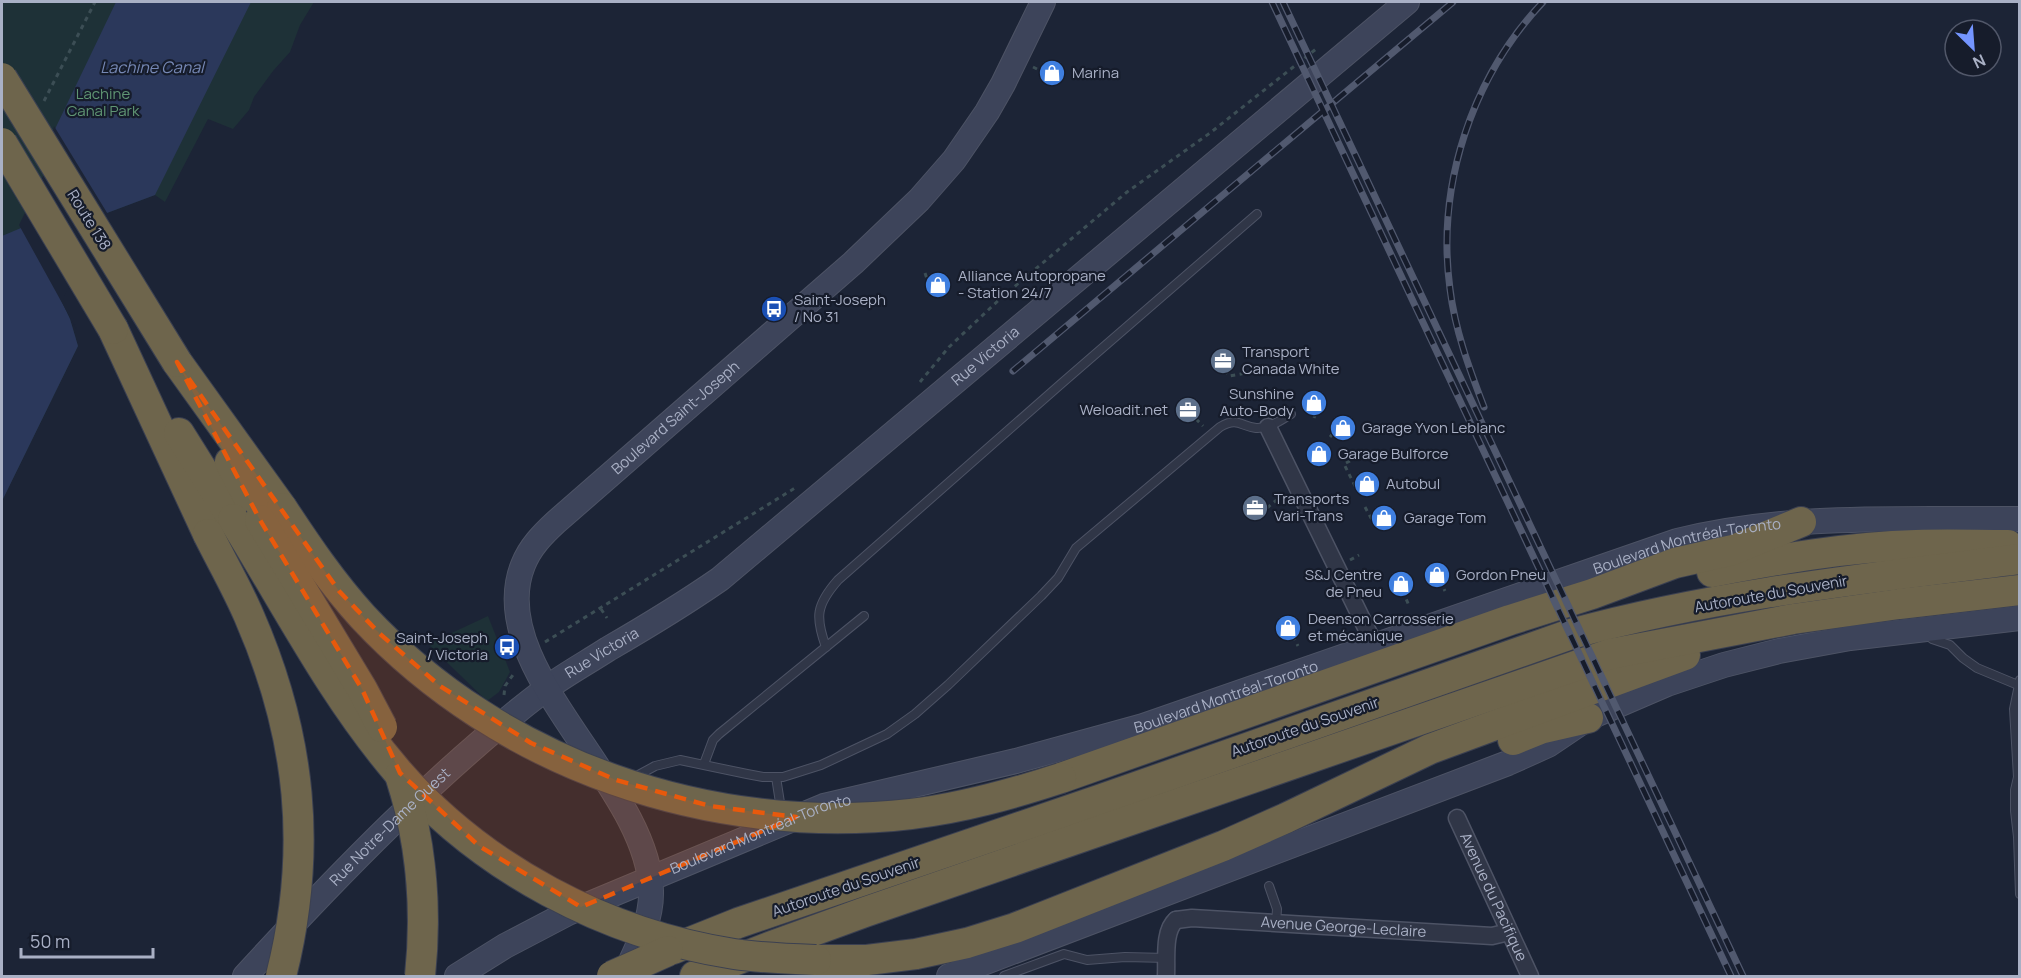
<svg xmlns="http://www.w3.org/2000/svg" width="2021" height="978" font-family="Manrope,sans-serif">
<rect width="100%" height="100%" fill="#1c2436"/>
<!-- green -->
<g fill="#1e3137">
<polygon points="2,2 314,2 300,25 290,52 273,71 254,97 249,110 233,129 208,119 165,202 155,195 107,213 60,298 70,319 78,346 2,501"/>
<polygon points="488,616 510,672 499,692 487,701 428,644"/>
</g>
<!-- water -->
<polygon fill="#2b385b" points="116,2 251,2 155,195 107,213 60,298 70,319 78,346 2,501 2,236 21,228 47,175 55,129"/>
<!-- pier -->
<polygon fill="#1c2436" points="54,126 109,216 63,298 73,318 77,330 19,225 44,174"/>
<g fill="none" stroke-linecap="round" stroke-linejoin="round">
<!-- lane casing -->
<g stroke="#4d5365" stroke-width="10">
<g id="lane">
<polyline points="1929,634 1932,639 1950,645 1963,658 1977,668 2018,685"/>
<path d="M826,647C815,617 816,605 838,580L1062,383L1257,214"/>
<polyline points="2020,680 2014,709 2018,777 2015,790 2015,811 2018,837 2020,894"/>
<polyline points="704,764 713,740 719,734 864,616"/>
<polyline points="776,777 781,809"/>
<path d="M633,778L655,766L680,760L747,774L763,777H783L821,765L887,734L915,714L948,685L1041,596L1058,578L1076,548L1220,427C1238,417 1240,426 1256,428C1269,429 1281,420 1291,414"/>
<polyline points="1269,886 1277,909 1276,923"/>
<polyline points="1004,976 1064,954 1087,960 1125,957 1167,958"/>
</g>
</g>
<!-- street casing -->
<g stroke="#4d5365" stroke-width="19">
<g id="street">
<polyline points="1268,427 1375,646"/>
<path id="s1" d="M1457,818L1530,976"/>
<path id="s2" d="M1176,920L1192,918L1492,936L1509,932"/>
<path d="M1166,976C1167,960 1163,931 1176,920"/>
</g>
</g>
<!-- secondary casing -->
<g stroke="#4d5365" stroke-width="26">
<g id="secondary">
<path id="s3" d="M245,976C337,876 438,771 547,688C566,674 588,662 608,649C646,627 684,604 720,579L1407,2"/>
<path id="s4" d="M457,976L505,946L568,913L824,806L1016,761L1143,726L1677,541C1789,513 1905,520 2020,519"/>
<path id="s5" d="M624,976C636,950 652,921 651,891C649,785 482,668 523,565C530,547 543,534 556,522L853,263L919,200L954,160L987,112L1003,84L1043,2"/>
<polyline points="949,976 1508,763 1548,745 1588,718 1667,684 1724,665 1779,651 1850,638 2020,618"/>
</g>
</g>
<!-- highway casing -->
<g stroke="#3b4051" stroke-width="32">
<g id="highway">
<polyline points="113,329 208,534"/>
<polyline points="177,362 282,508"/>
<polyline points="179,433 233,519"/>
<polyline points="230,462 260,520"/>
<path d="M1712,572C1779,559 1848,547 1916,545C1946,544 1977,545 2008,545"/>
<polyline points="1513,740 1540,729 1588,718"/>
<polyline points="1061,778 1510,620 1592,594 1675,563 1733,550 1801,522"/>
<path d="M673,949L738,923L1102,799L1571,634C1717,594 1869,578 2020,559"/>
<polyline points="816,960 867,960 916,954 967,943 1015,928 1223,846 1286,818 1430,749 1685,655"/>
<polyline points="695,976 772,946 865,912 1610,654 1793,619 1899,604 2020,590"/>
</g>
</g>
<!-- path -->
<g stroke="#3c4e55" stroke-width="3" stroke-dasharray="4.5 4.5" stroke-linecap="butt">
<polyline points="1033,67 1045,73"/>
<polyline points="44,101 95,2"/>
<polyline points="925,273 928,282 934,284"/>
<polyline points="1225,370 1229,376 1252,372 1263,363"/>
<polyline points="920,382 949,347 1001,298 1127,192 1210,133 1316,49"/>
<polyline points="1314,418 1317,410"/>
<polyline points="1196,419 1203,426"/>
<polyline points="1330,437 1336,430"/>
<polyline points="1350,461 1344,464 1356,488 1363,489"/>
<polyline points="1311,462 1313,458"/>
<polyline points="1365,507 1371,518 1378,520"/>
<polyline points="1267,508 1284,494"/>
<polyline points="1350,560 1359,555"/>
<polyline points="1440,581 1445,591"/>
<polyline points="1403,591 1409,606"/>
<polyline points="1368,598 1377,594"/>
<polyline points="601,609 607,618"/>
<polyline points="1293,636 1298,646"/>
<polyline points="545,642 795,488"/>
<polyline points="504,695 505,686 515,672"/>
</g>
<!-- lane -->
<use href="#lane" stroke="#303647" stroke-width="8"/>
<!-- street -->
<use href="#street" stroke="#303647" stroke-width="16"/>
<!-- secondary -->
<use href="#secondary" stroke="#3d445a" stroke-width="24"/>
<!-- highway -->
<use href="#highway" stroke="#6e654c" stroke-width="30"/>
<!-- rail casing -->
<g stroke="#51596f" stroke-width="7">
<g id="rail">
<polyline points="1272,2 1731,976"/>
<polyline points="1283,2 1743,976"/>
<polyline points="1013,371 1453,2"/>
<path d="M1484,407C1469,368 1455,330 1450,289C1436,185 1472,77 1543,2"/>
</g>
</g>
<!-- rail -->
<use href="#rail" stroke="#161c2b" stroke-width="4.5" stroke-dasharray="14" stroke-linecap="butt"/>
<!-- highway-bridge casing -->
<g stroke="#3b4051" stroke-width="32" stroke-linecap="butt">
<g id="highway-bridge">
<polyline points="2,78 177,362"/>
<polyline points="2,143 113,329"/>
<path d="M282,508C307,546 332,583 363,617C501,765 711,837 911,814C963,808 1012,794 1061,778"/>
<path d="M233,519C286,604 332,695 397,771C482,869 606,934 734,954C761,958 789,959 816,960"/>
<polyline points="260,520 362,689 382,727"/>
<path d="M208,534C222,562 237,588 249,616C301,735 313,850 281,976"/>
<path d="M400,775C421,839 427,909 420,976"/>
<polyline points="612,976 668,951"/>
</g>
</g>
<!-- highway-bridge -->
<use href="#highway-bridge" stroke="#6e654c" stroke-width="30"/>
</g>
<!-- marked area -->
<path fill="#e8590c" fill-opacity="0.2" stroke="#e8590c" stroke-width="4.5" stroke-dasharray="12 8" stroke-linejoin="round" d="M177,362L339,591L380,634L440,686L531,743L616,780L710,806L796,817L581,907L479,846L400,773L362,689L260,520Z"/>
<!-- icons -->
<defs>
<g id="shop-disc" transform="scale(1.35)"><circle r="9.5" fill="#3f7fe0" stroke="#161c2b"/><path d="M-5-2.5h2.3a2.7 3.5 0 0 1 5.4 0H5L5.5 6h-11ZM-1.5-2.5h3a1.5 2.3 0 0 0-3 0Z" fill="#fff"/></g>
<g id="bus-disc" transform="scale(1.35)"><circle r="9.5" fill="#1a4fb4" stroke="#161c2b"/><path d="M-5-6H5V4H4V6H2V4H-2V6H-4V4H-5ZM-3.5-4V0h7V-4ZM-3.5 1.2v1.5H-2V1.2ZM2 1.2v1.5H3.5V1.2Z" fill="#fff"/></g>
<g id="office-disc" transform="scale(1.35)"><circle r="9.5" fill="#5c6f8a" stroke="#161c2b"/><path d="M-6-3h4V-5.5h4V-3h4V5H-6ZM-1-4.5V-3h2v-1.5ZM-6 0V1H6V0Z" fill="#fff"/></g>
</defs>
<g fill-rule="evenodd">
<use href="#shop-disc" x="1052" y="73"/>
<use href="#shop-disc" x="938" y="285"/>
<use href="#bus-disc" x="774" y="309"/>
<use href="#office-disc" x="1223" y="361"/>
<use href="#shop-disc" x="1314" y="403"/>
<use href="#office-disc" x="1188" y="410"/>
<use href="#shop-disc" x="1343" y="428"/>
<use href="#shop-disc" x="1319" y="454"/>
<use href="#shop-disc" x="1367" y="484"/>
<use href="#office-disc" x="1255" y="508"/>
<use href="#shop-disc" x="1384" y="518"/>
<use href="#shop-disc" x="1437" y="575"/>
<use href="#shop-disc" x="1401" y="584"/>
<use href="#shop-disc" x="1288" y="628"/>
<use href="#bus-disc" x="507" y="647"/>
</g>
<g text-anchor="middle" stroke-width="4.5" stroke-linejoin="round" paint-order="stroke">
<!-- poi labels -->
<g font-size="15" fill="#a9b0c5" stroke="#161c2b" text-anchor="start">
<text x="1072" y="78">Marina</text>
<text x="958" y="281">Alliance Autopropane<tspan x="958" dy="17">- Station 24/7</tspan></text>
<text x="794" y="305">Saint-Joseph<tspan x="794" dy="17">/ No 31</tspan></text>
<text x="1242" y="357">Transport<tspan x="1242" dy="17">Canada White</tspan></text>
<text x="1294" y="399" text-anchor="end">Sunshine<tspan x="1294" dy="17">Auto-Body</tspan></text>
<text x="1168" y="415" text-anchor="end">Weloadit.net</text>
<text x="1362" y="433">Garage Yvon Leblanc</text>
<text x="1338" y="459">Garage Bulforce</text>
<text x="1386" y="489">Autobul</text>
<text x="1274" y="504">Transports<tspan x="1274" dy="17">Vari-Trans</tspan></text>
<text x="1404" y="523">Garage Tom</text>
<text x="1382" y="580" text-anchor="end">S&amp;J Centre<tspan x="1382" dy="17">de Pneu</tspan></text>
<text x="1456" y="580">Gordon Pneu</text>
<text x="1308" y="624">Deenson Carrosserie<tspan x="1308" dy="17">et mécanique</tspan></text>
<text x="488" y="643" text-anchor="end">Saint-Joseph<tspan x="488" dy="17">/ Victoria</tspan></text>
</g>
<!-- park labels -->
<g font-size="15" fill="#609674" stroke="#161c2b">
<text x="103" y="99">Lachine<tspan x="103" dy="17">Canal Park</tspan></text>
</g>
<!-- street labels -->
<g font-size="15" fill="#a9b0c5" stroke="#161c2b">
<text transform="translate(89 220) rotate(58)" y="5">Route 138</text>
<text dy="5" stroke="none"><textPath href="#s3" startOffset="969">Rue Victoria</textPath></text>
<text dy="5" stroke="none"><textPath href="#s5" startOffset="664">Boulevard Saint-Joseph</textPath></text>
<text dy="5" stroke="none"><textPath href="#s4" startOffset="1308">Boulevard Montréal-Toronto</textPath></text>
<text transform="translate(1771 594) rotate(-10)" y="5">Autoroute du Souvenir</text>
<text dy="5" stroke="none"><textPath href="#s3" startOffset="483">Rue Victoria</textPath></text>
<text dy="5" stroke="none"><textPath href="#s4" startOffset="822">Boulevard Montréal-Toronto</textPath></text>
<text transform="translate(1305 727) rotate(-19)" y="5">Autoroute du Souvenir</text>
<text dy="5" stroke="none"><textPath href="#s3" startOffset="208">Rue Notre-Dame Ouest</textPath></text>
<text dy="5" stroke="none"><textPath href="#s4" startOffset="336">Boulevard Montréal-Toronto</textPath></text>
<text transform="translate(846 887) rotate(-19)" y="5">Autoroute du Souvenir</text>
<text dy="5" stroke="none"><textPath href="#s1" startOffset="87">Avenue du Pacifique</textPath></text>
<text dy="5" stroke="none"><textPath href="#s2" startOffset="168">Avenue George-Leclaire</textPath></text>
</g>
<!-- water labels -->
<g font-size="16" font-style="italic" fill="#7688b5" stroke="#161c2b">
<text x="152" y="73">Lachine Canal</text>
</g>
</g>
<!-- border -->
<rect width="2021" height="978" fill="none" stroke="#a9b0c5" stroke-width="6"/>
<!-- north arrow -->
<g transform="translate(1973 48) rotate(155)"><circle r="28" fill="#161c2b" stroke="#515769" stroke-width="1.5"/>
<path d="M0-4.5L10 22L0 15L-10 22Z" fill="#7495ff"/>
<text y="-9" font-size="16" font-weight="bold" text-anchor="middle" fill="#a9b0c5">N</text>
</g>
<!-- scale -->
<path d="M21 948v9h132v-9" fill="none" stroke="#a9b0c5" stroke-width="3"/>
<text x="30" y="948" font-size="18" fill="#a9b0c5" stroke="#161c2b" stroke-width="4.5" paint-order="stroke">50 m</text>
</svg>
